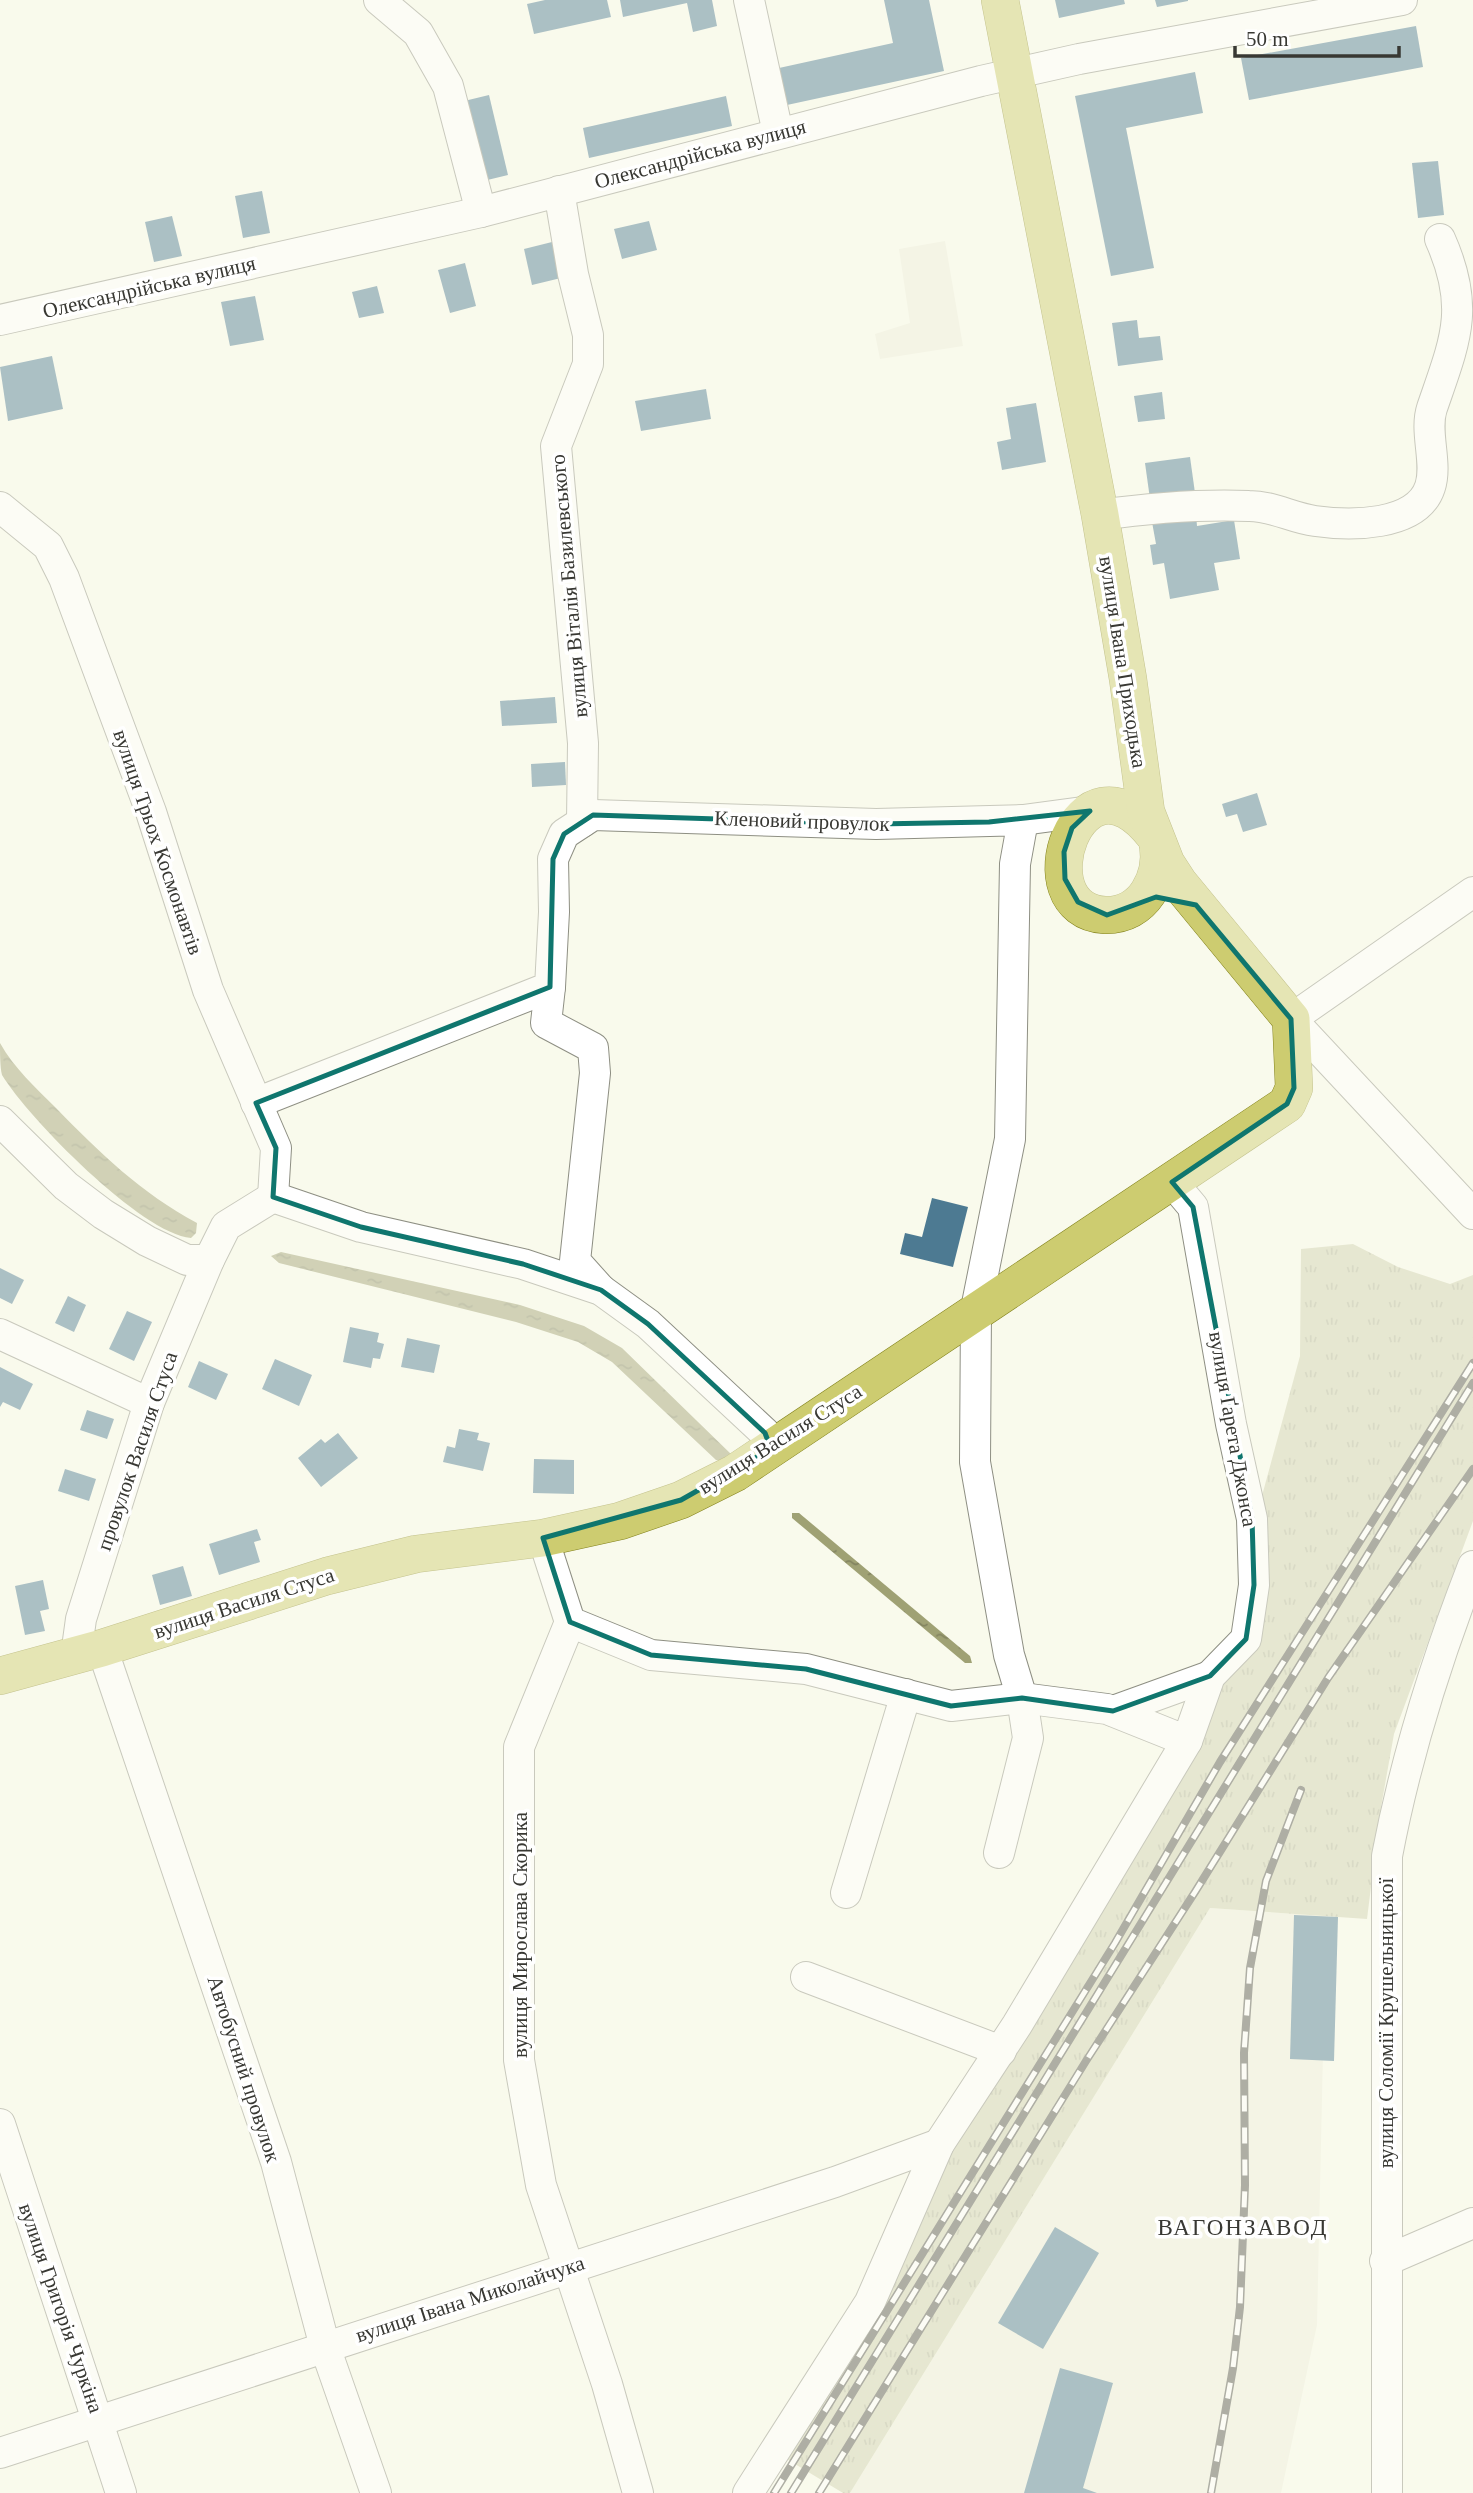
<svg xmlns="http://www.w3.org/2000/svg" width="1473" height="2493" font-family="'Times New Roman',serif">
<defs>
<pattern id="grass-tufts" width="24" height="20" patternUnits="userSpaceOnUse" patternTransform="scale(1.75)"><rect width="24" height="20" fill="#cfd1af"/><path d="M3 7l-1-3M5 7V3M7 7l1-3M15 17l-1-3M17 17v-4M19 17l1-3" fill="none" stroke="#b2b497"/></pattern>
<pattern id="water-ripples" width="26" height="14" patternUnits="userSpaceOnUse" patternTransform="scale(1.75)"><rect width="26" height="14" fill="#9fa174"/><path d="M2 4q2-2 4 0t4 0M15 11q2-2 4 0t4 0" fill="none" stroke="#838460"/></pattern>
</defs>
<rect width="100%" height="100%" fill="#f9faec"/>
<!-- built -->
<g fill="#edeedb">
<polygon points="945,241 963,346 880,359 875,334 910,323 899,249"/>
<polygon points="1210,1908 1326,1916 1317,2325 1281,2493 850,2493"/>
</g>
<!-- grass -->
<polygon fill="url(#grass-tufts)" points="1353,1244 1398,1267 1450,1284 1473,1275 1473,1521 1394,1734 1381,1807 1367,1919 1210,1908 850,2493 843,2493 780,2455 1218,1677 1255,1641 1260,1503 1300,1356 1301,1249"/>
<!-- water -->
<g fill="url(#water-ripples)">
<path d="M0,1043C14,1068 36,1088 56,1108C100,1153 141,1193 197,1223L196,1233L191,1238C142,1234 28,1118 2,1075C0,1067 0,1052 0,1043Z"/>
<polygon points="281,1252 520,1305 584,1326 622,1348 733,1456 730,1462 716,1460 612,1362 578,1342 516,1322 279,1263 271,1256"/>
<polygon points="792,1513 799,1513 970,1656 972,1663 965,1663 792,1518"/>
</g>
<!-- building -->
<g fill="#4d7a92">
<polygon points="545,0 607,0 611,17 534,34 527,4"/>
<polygon points="620,0 712,0 717,26 693,32 687,3 623,17"/>
<polygon points="884,0 929,0 944,71 787,105 779,68 893,43"/>
<polygon points="1055,0 1124,0 1125,4 1059,18"/>
<polygon points="1155,0 1188,0 1188,1 1157,7"/>
<polygon points="1416,26 1423,67 1249,100 1241,58"/>
<polygon points="1195,72 1203,113 1126,128 1154,268 1111,276 1075,96"/>
<polygon points="489,95 508,175 475,183 456,103"/>
<polygon points="726,96 732,126 589,158 583,128"/>
<polygon points="1438,161 1444,215 1418,218 1412,163"/>
<polygon points="262,191 270,233 243,238 235,196"/>
<polygon points="172,216 182,256 154,262 145,222"/>
<polygon points="649,221 657,250 622,259 614,229"/>
<polygon points="552,242 561,278 532,285 524,249"/>
<polygon points="465,263 476,306 450,313 438,270"/>
<polygon points="377,286 384,313 359,318 352,292"/>
<polygon points="255,296 264,340 230,346 221,302"/>
<polygon points="1137,320 1139,338 1160,336 1163,360 1118,366 1112,323"/>
<polygon points="52,356 63,409 8,421 0,367"/>
<polygon points="706,389 711,419 641,431 635,401"/>
<polygon points="1162,392 1165,419 1138,422 1134,396"/>
<polygon points="1036,403 1046,462 1002,470 997,442 1011,439 1006,408"/>
<polygon points="1190,457 1195,493 1150,499 1145,463"/>
<polygon points="1196,514 1197,526 1234,520 1240,559 1214,563 1219,590 1170,599 1164,563 1153,565 1150,545 1156,544 1152,522"/>
<polygon points="555,697 557,723 502,726 500,701"/>
<polygon points="565,762 566,785 532,787 531,764"/>
<polygon points="1257,793 1267,825 1243,832 1237,814 1226,817 1222,804"/>
<polygon points="932,1198 968,1207 953,1267 900,1254 905,1233 922,1237"/>
<polygon points="0,1268 24,1280 12,1304 0,1298"/>
<polygon points="68,1296 86,1305 74,1332 55,1323"/>
<polygon points="127,1311 152,1322 134,1361 109,1349"/>
<polygon points="350,1327 379,1333 377,1342 384,1344 380,1359 373,1358 371,1368 343,1362"/>
<polygon points="407,1338 440,1345 434,1373 401,1367"/>
<polygon points="275,1359 312,1375 299,1406 262,1389"/>
<polygon points="199,1361 228,1374 216,1400 188,1387"/>
<polygon points="0,1367 33,1384 20,1410 3,1402 0,1407"/>
<polygon points="87,1410 114,1419 107,1439 80,1430"/>
<polygon points="459,1429 479,1433 477,1440 490,1443 483,1471 443,1462 447,1446 455,1448"/>
<polygon points="338,1433 358,1458 321,1487 298,1458 321,1439 325,1443"/>
<polygon points="534,1459 574,1460 574,1494 533,1493"/>
<polygon points="65,1469 96,1479 89,1501 58,1491"/>
<polygon points="257,1529 261,1540 254,1542 260,1562 219,1575 209,1544"/>
<polygon points="183,1566 192,1596 160,1605 152,1575"/>
<polygon points="43,1580 49,1609 40,1611 45,1631 25,1635 15,1586"/>
<polygon points="1294,1915 1338,1917 1334,2061 1290,2059"/>
<polygon points="1055,2227 1099,2253 1043,2349 998,2323"/>
<polygon points="1060,2368 1113,2383 1083,2488 1097,2493 1024,2493"/>
</g>
<g fill="none" stroke-linecap="round" stroke-linejoin="round">
<!-- minor casing -->
<g stroke="#8e8f83" stroke-width="32">
<g id="minor">
<polyline points="379,0 418,33 448,86 481,212"/>
<polyline points="749,0 778,133"/>
<polyline points="559,191 573,274 588,335 588,364 556,446 583,743 582,822"/>
<polyline points="0,320 481,212 981,81 1079,59 1402,0"/>
<polyline points="0,507 48,546 64,578 151,812 208,990 276,1148 273,1197"/>
<path d="M1100,515C1150,508 1198,504 1249,506C1273,506 1292,518 1315,521C1349,526 1417,527 1430,487C1438,463 1424,432 1432,408C1455,341 1471,308 1440,239"/>
<polyline points="1023,820 1090,811"/>
<polyline points="1473,892 1291,1019 1473,1214"/>
<polyline points="550,987 546,1023 593,1048 595,1073 575,1261 601,1290"/>
<polyline points="256,1103 550,987 554,912 553,859 564,834 593,815 876,824 1023,820 1015,864 1010,1139 976,1309 975,1462 1009,1655 1022,1698 1028,1738 999,1853"/>
<polyline points="0,1121 66,1186 103,1214 147,1241 187,1260 209,1260"/>
<polyline points="273,1197 361,1227 523,1264 601,1290 648,1324 765,1433 771,1449"/>
<polyline points="0,1334 149,1403"/>
<polyline points="543,1538 570,1622 651,1655 806,1669 951,1706 1022,1698 1107,1709 1187,1741 1210,1676 1246,1639 1254,1585 1252,1519 1231,1424 1193,1207 1172,1182"/>
<polyline points="570,1622 519,1747 519,2060 541,2185 607,2384 638,2493"/>
<polyline points="102,1648 276,2162 325,2347 376,2493"/>
<polyline points="76,1655 81,1619 149,1403 209,1260 226,1226 273,1197"/>
<polyline points="1113,1711 1210,1676"/>
<polyline points="846,1893 906,1694"/>
<polyline points="806,1977 1001,2051"/>
<polyline points="0,2124 121,2493"/>
<polyline points="1385,2261 1473,2223"/>
<polyline points="0,2453 835,2182 939,2144"/>
<polyline points="748,2493 870,2302 939,2144 1017,2025 1187,1741"/>
<path d="M1387,2493V1856C1406,1756 1436,1661 1473,1566"/>
</g>
</g>
<!-- major casing -->
<g stroke="#83821c" stroke-width="38">
<g id="major">
<path d="M1154,835C1079,738 1021,911 1105,915C1144,916 1163,878 1158,844"/>
<polyline points="0,1676 102,1648 327,1576 416,1554 543,1538 620,1521 681,1500 735,1473 1287,1104 1294,1088 1291,1019 1179,883 1166,863 1146,812 1128,679 1100,515 1000,0"/>
</g>
</g>
<!-- minor -->
<use href="#minor" stroke="#fff" stroke-width="30"/>
<!-- major -->
<use href="#major" stroke="#cdcc70" stroke-width="37"/>
<!-- rail casing -->
<g stroke="#52524c" stroke-width="8">
<g id="rail">
<polyline points="774,2493 1115,1943 1220,1762 1473,1363"/>
<polyline points="791,2493 1473,1383"/>
<polyline points="819,2493 1086,2061 1195,1892 1328,1678 1473,1469"/>
<polyline points="1211,2493 1233,2368 1240,2307 1245,2185 1244,2053 1250,1968 1266,1881 1301,1790"/>
</g>
</g>
<!-- rail -->
<use href="#rail" stroke="#fff" stroke-width="5" stroke-dasharray="16" stroke-linecap="butt"/>
</g>
<!-- marked area -->
<path d="M0 0H1473V2493H0ZM1090,811L1072,828L1064,852L1065,879L1078,902L1107,915L1156,897L1196,905L1291,1019L1294,1088L1287,1104L1172,1182L1193,1207L1252,1519L1254,1585L1246,1639L1210,1676L1113,1711L1022,1698L951,1706L806,1669L651,1655L570,1622L543,1538L681,1500L771,1449L765,1433L648,1324L601,1290L523,1264L361,1227L273,1197L276,1148L256,1103L550,987L553,859L564,834L593,815L876,824L989,822Z" fill="#f9faec" fill-opacity=".55" fill-rule="evenodd"/>
<path fill="none" stroke="#0f766e" stroke-width="5" stroke-linejoin="round" d="M1090,811L1072,828L1064,852L1065,879L1078,902L1107,915L1156,897L1196,905L1291,1019L1294,1088L1287,1104L1172,1182L1193,1207L1252,1519L1254,1585L1246,1639L1210,1676L1113,1711L1022,1698L951,1706L806,1669L651,1655L570,1622L543,1538L681,1500L771,1449L765,1433L648,1324L601,1290L523,1264L361,1227L273,1197L276,1148L256,1103L550,987L553,859L564,834L593,815L876,824L989,822Z"/>
<g text-anchor="middle" stroke-width="7" stroke-linejoin="round" paint-order="stroke">
<!-- street labels -->
<g font-size="21" fill="#383833" stroke="#fff">
<text transform="translate(700 154) rotate(-15)" y="7">Олександрійська вулиця</text>
<text transform="translate(149 287) rotate(-13)" y="7">Олександрійська вулиця</text>
<text transform="translate(569 586) rotate(-95)" y="7">вулиця Віталія Базилевського</text>
<text transform="translate(1123 662) rotate(81)" y="7">вулиця Івана Приходька</text>
<text transform="translate(802 821) rotate(2)" y="7">Кленовий провулок</text>
<text transform="translate(158 842) rotate(71)" y="7">вулиця Трьох Космонавтів</text>
<text transform="translate(1233 1429) rotate(80)" y="7">вулиця Ґарета Джонса</text>
<text transform="translate(780 1439) rotate(-32)" y="7">вулиця Василя Стуса</text>
<text transform="translate(137 1451) rotate(-71)" y="7">провулок Василя Стуса</text>
<text transform="translate(244 1603) rotate(-18)" y="7">вулиця Василя Стуса</text>
<text transform="translate(520 1935) rotate(-90)" y="7">вулиця Мирослава Скорика</text>
<text transform="translate(1386 2023) rotate(-90)" y="7">вулиця Соломії Крушельницької</text>
<text transform="translate(244 2069) rotate(72)" y="7">Автобусний провулок</text>
<text transform="translate(470 2299) rotate(-18)" y="7">вулиця Івана Миколайчука</text>
<text transform="translate(61 2308) rotate(71)" y="7">вулиця Григорія Чуркіна</text>
</g>
<!-- neighbourhood labels -->
<g font-size="23" letter-spacing="2" fill="#383833" stroke="#fff">
<text x="1243" y="2235">ВАГОНЗАВОД</text>
</g>
</g>
<!-- scale -->
<path d="M1235 46v10h164v-10" fill="none" stroke="#383833" stroke-width="3.5"/>
<text x="1246" y="46" font-size="21" fill="#383833" stroke="#ffffff" stroke-width="5" paint-order="stroke">50 m</text>
</svg>
